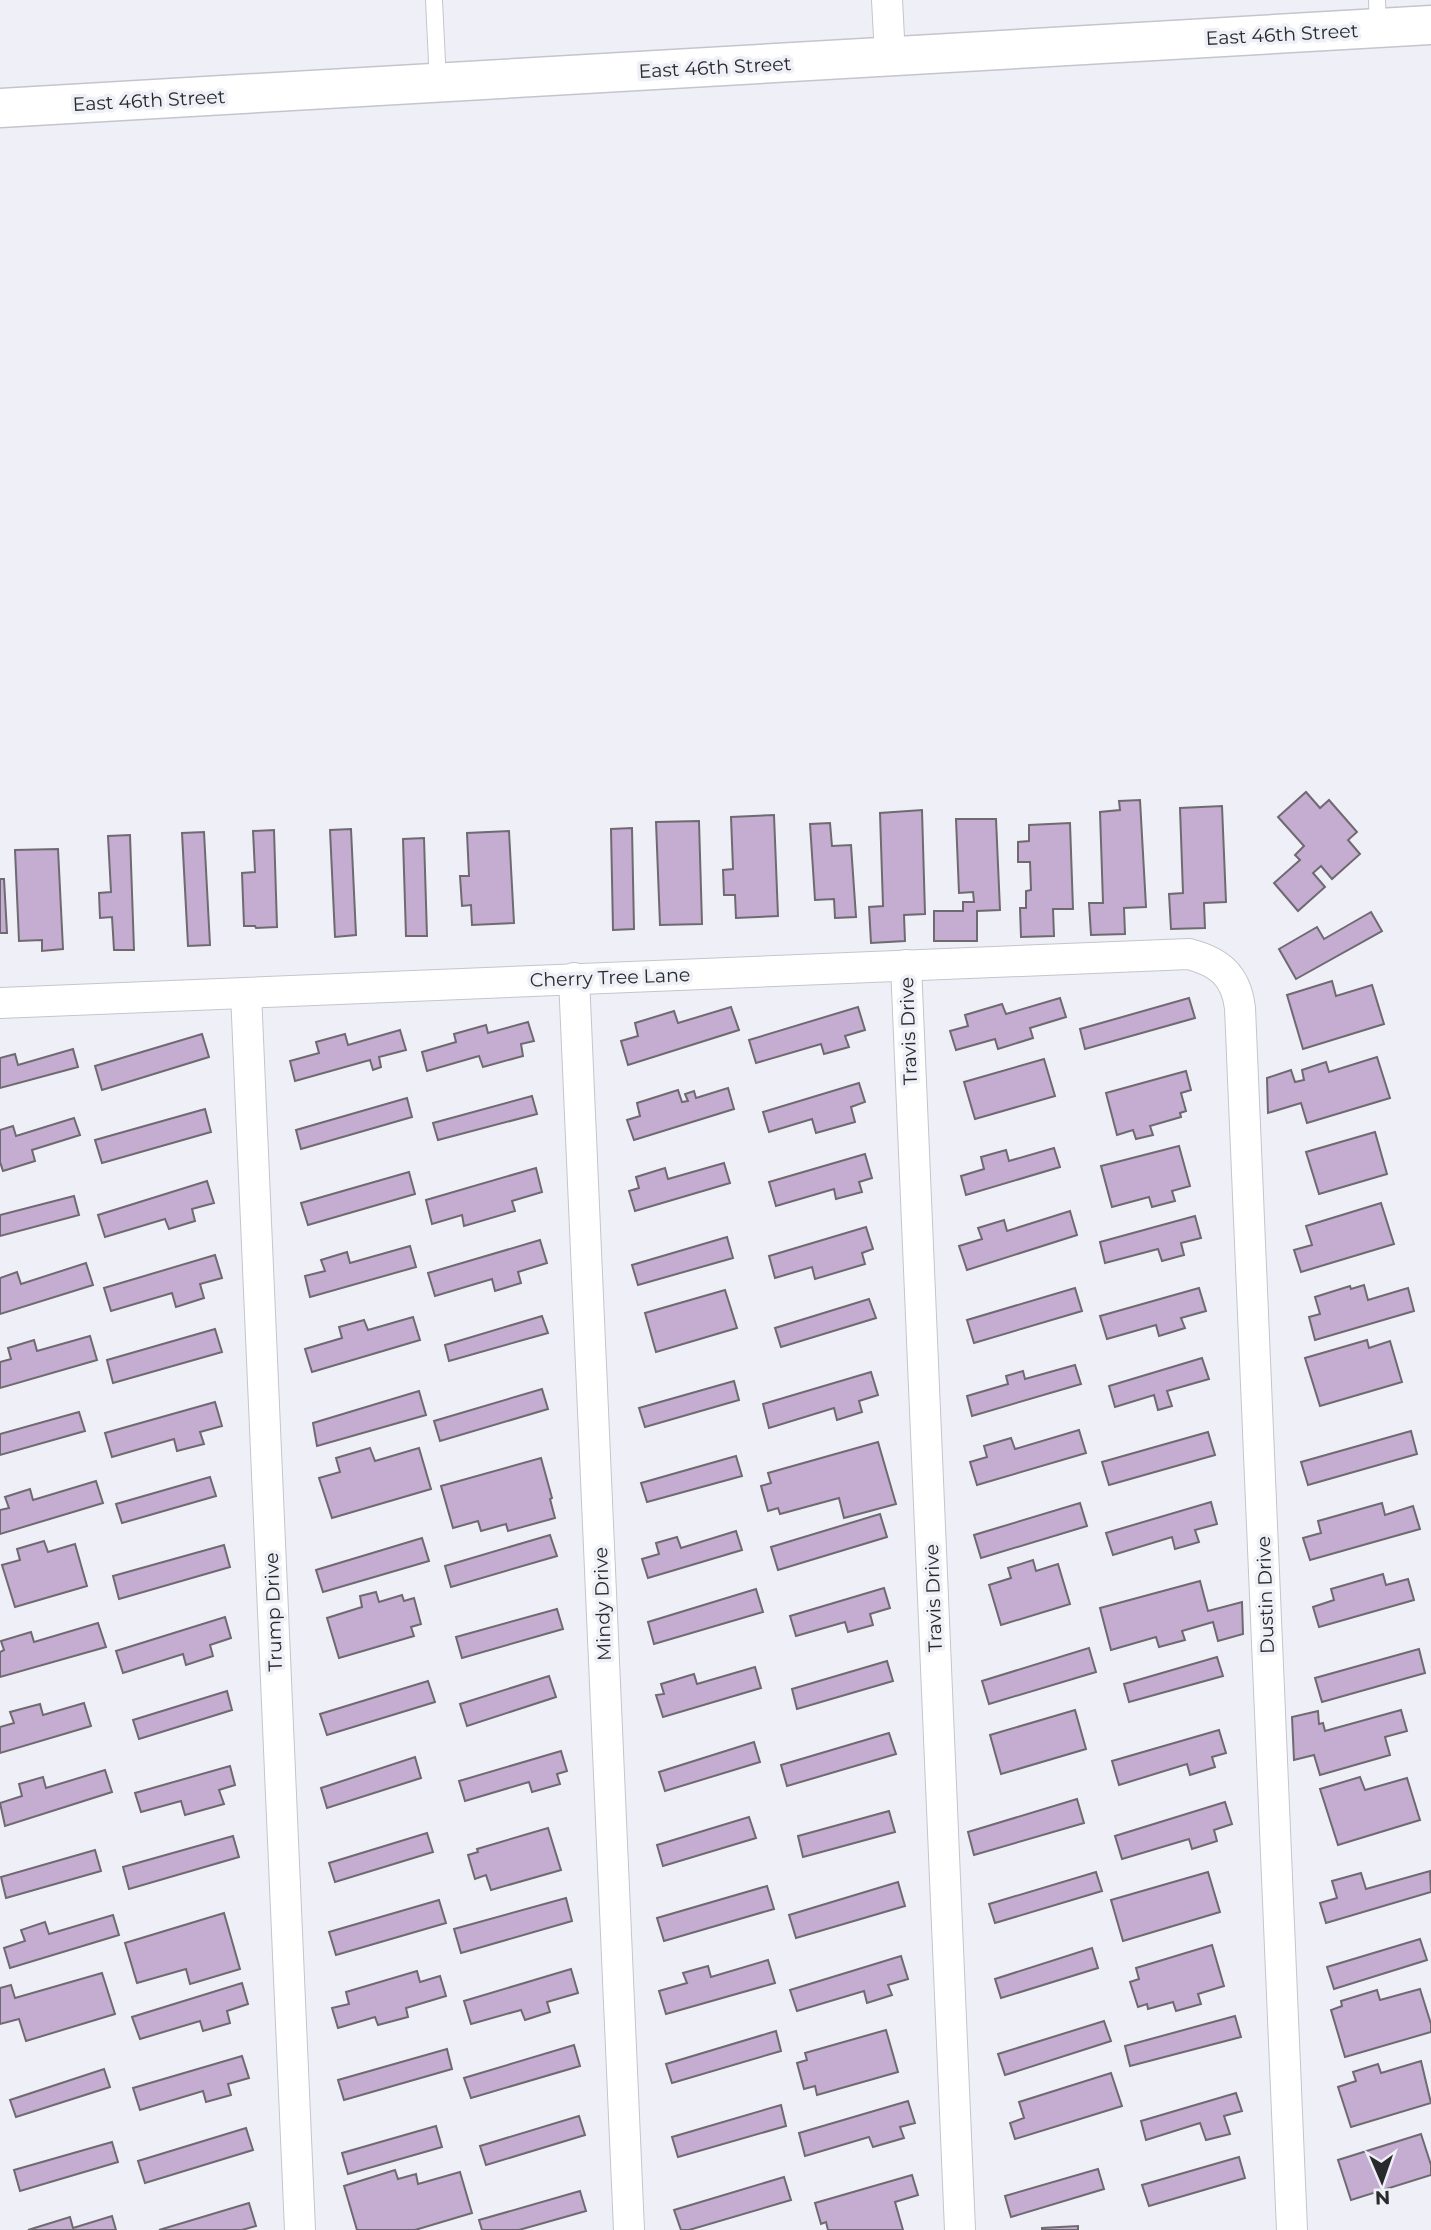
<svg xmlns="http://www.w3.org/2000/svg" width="1431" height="2230" font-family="Montserrat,sans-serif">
<rect width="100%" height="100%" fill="#eff0f7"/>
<!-- building -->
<g fill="#c5acd1" stroke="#6e6a70" stroke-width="2">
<polygon points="1306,792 1320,808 1329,800 1357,832 1348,840 1360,854 1332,879 1321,866 1313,873 1325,887 1298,911 1274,883 1300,860 1295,855 1304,846 1278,817"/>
<polygon points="1140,800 1146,907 1124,908 1125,934 1091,935 1089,903 1103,903 1100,812 1120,810 1119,801"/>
<polygon points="1222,806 1226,902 1204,903 1205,928 1171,929 1169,894 1183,893 1180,808"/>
<polygon points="922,810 925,914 904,915 905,941 871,943 869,907 883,906 880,813"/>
<polygon points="774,815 778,916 736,918 735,895 724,895 723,870 733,869 731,817"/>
<polygon points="956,819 996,819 1000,910 977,911 977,941 934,941 934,911 963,911 963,902 974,902 973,892 959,893"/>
<polygon points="699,821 702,924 660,925 656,822"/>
<polygon points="830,823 832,846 851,845 856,917 835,918 834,899 815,900 810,824"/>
<polygon points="1070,823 1073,909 1053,909 1054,936 1021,937 1020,908 1026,908 1026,891 1031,890 1030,862 1018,862 1018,842 1029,841 1029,825"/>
<polygon points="632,828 634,929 613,930 611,829"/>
<polygon points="351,829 356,935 335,937 330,830"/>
<polygon points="274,830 277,927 256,928 255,926 244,926 242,873 255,872 253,831"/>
<polygon points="509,831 514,923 472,925 471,905 462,906 460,876 469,876 467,833"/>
<polygon points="204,832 210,945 188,946 182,833"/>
<polygon points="130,835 134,950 114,950 112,917 100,918 99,893 111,892 108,836"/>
<polygon points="424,838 427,936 406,936 403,839"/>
<polygon points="58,849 63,949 42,951 42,940 19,941 15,850"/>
<polygon points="0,879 4,879 7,933 0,933"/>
<polygon points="1371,912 1382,931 1296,979 1279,949 1317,927 1324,939"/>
<polygon points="1332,981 1336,996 1372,985 1384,1024 1303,1049 1287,995"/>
<polygon points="1060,998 1066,1017 1030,1028 1033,1038 998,1049 995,1039 956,1050 950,1031 968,1026 965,1015 1002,1004 1006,1014"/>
<polygon points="1189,998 1195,1018 1085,1049 1080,1029"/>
<polygon points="731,1007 739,1030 628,1065 621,1041 638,1036 635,1023 674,1011 678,1023"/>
<polygon points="858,1007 865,1030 845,1036 849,1047 824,1054 821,1044 756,1063 749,1040"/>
<polygon points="528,1022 534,1041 521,1044 523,1056 483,1067 479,1056 427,1071 422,1052 456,1042 454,1034 486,1025 488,1033"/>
<polygon points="400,1030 406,1050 379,1057 381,1067 373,1070 370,1060 295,1081 290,1061 319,1053 316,1042 345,1034 348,1045"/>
<polygon points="202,1034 209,1057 102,1090 95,1066"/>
<polygon points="73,1049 78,1067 0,1088 0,1058 15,1054 18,1065"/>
<polygon points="1377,1057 1390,1098 1307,1123 1301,1103 1268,1113 1267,1078 1291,1070 1295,1082 1304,1080 1302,1070 1326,1062 1329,1072"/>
<polygon points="1044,1059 1055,1096 975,1119 964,1082"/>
<polygon points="1186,1071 1191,1090 1181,1093 1186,1111 1180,1113 1181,1117 1150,1126 1153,1135 1136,1139 1133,1130 1117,1135 1106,1093"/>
<polygon points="859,1083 865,1102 851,1107 855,1122 816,1133 812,1119 769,1132 763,1112"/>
<polygon points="728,1088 734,1109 634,1140 627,1120 640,1116 637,1103 678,1090 682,1102 688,1101 685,1094 694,1091 696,1098"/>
<polygon points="532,1096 537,1114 438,1140 433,1123"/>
<polygon points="407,1098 412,1117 301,1149 296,1130"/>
<polygon points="205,1109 211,1132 102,1163 95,1140"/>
<polygon points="74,1118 80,1135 32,1150 35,1161 3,1171 0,1162 0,1130 13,1126 16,1136"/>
<polygon points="1375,1132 1387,1174 1319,1194 1306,1152"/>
<polygon points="1179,1146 1190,1186 1172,1191 1175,1201 1152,1207 1149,1197 1112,1207 1101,1166"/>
<polygon points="1054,1148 1060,1167 966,1195 961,1176 984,1169 981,1157 1006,1150 1009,1161"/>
<polygon points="865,1154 872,1178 859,1182 862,1192 836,1199 834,1189 776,1206 769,1182"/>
<polygon points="724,1163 730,1183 635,1211 629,1191 639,1188 636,1177 665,1168 668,1179"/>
<polygon points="536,1168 542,1192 512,1201 515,1211 464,1226 462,1215 432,1224 426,1200"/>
<polygon points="409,1172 415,1194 308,1225 301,1203"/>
<polygon points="207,1181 214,1203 192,1209 195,1221 169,1229 165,1219 105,1237 98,1215"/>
<polygon points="74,1196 79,1215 0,1236 0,1215"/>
<polygon points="1381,1203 1394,1244 1301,1272 1294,1250 1312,1245 1306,1226"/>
<polygon points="1070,1211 1077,1235 967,1270 959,1246 982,1239 978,1228 1004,1220 1007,1231"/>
<polygon points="1195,1216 1201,1238 1181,1243 1184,1255 1162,1261 1158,1249 1105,1263 1100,1242"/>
<polygon points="866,1227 873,1249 862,1253 865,1264 815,1279 812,1267 775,1278 769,1256"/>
<polygon points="727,1237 733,1258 638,1285 632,1265"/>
<polygon points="540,1240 547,1263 518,1272 521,1283 495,1291 492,1279 435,1296 428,1273"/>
<polygon points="410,1246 416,1267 310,1297 305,1276 325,1271 321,1260 347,1252 350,1263"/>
<polygon points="215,1255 222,1278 200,1284 204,1298 176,1307 172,1293 111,1311 104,1288"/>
<polygon points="86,1263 93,1285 0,1314 0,1278 17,1272 21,1284"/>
<polygon points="1364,1285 1368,1300 1408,1288 1414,1311 1315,1340 1309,1317 1320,1314 1315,1297 1350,1286 1351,1289"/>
<polygon points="1075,1288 1082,1311 974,1343 967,1320"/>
<polygon points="1199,1288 1206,1311 1181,1318 1185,1328 1159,1336 1156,1325 1107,1339 1100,1316"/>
<polygon points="725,1290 737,1328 656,1352 645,1313"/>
<polygon points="869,1299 876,1318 781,1347 775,1328"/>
<polygon points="542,1316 548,1333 449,1361 445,1345"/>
<polygon points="413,1317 420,1340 312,1372 305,1349 342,1338 339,1327 364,1320 368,1330"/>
<polygon points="215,1329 222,1352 113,1383 107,1360"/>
<polygon points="90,1336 97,1360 0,1388 0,1362 11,1359 8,1348 34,1340 37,1351"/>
<polygon points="1367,1340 1369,1348 1390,1341 1402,1382 1320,1406 1305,1358"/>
<polygon points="1202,1358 1209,1379 1167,1391 1172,1406 1158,1410 1154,1395 1115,1407 1109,1386"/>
<polygon points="1075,1365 1081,1384 972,1416 967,1396 1008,1384 1006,1376 1023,1371 1025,1379"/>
<polygon points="871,1372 878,1395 859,1401 862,1412 837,1420 834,1408 769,1428 763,1404"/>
<polygon points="734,1381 739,1400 645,1427 639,1408"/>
<polygon points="542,1389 548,1409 440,1441 434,1421"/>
<polygon points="419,1391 426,1415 317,1446 313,1423"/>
<polygon points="215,1402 222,1426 200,1432 204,1444 177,1451 174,1439 112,1457 105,1433"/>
<polygon points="79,1412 85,1431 0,1455 0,1434"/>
<polygon points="1079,1430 1086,1453 977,1485 970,1462 987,1457 984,1446 1011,1438 1015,1449"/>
<polygon points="1411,1431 1417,1454 1308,1485 1301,1462"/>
<polygon points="1208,1432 1215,1455 1109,1485 1102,1462"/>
<polygon points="878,1442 896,1504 844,1518 839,1498 780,1514 778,1508 768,1511 761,1486 771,1483 768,1473"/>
<polygon points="370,1448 375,1461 419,1448 431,1489 332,1518 319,1478 340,1472 336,1458"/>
<polygon points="736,1456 742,1476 647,1502 641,1483"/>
<polygon points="541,1458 552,1498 550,1499 555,1518 508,1531 506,1524 481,1531 478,1521 453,1528 441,1486"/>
<polygon points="210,1477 216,1496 122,1523 116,1504"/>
<polygon points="96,1481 103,1503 0,1534 0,1510 9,1508 5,1497 30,1489 33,1500"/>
<polygon points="1211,1502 1217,1524 1195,1530 1199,1542 1175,1549 1172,1537 1113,1555 1106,1533"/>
<polygon points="1080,1503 1087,1526 981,1558 974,1535"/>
<polygon points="1382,1503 1385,1515 1413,1506 1420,1529 1310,1560 1303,1538 1321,1533 1318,1521"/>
<polygon points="880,1514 887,1537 778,1570 771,1547"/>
<polygon points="736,1531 742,1550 648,1578 642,1559 659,1554 656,1543 677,1537 681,1548"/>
<polygon points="550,1535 557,1556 451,1587 445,1566"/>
<polygon points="422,1538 429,1561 323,1592 316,1570"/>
<polygon points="44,1541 48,1552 75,1544 87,1586 15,1607 2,1565 20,1560 17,1549"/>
<polygon points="224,1545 230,1567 119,1599 113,1576"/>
<polygon points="1033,1560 1036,1571 1058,1564 1070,1604 1001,1625 989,1585 1011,1578 1008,1568"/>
<polygon points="1383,1574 1386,1585 1408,1579 1414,1600 1319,1627 1313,1607 1334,1600 1331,1589"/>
<polygon points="1200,1581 1208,1611 1242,1602 1243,1634 1218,1641 1213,1622 1182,1631 1185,1640 1159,1647 1156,1637 1111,1650 1100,1608"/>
<polygon points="884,1588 890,1608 870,1614 873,1625 848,1632 845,1622 796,1636 790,1616"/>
<polygon points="756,1589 763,1612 654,1644 648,1622"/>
<polygon points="376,1592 379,1602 402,1595 404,1601 414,1598 421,1624 411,1627 414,1636 339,1658 327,1618 362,1607 360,1596"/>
<polygon points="557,1609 563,1629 462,1658 456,1637"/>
<polygon points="225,1617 231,1638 210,1645 213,1656 186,1665 183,1654 123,1673 116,1651"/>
<polygon points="98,1623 106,1647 0,1677 0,1652 4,1650 1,1641 31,1632 34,1642"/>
<polygon points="1089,1648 1096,1672 989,1704 982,1681"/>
<polygon points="1419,1649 1425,1673 1322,1702 1315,1678"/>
<polygon points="1217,1657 1223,1676 1129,1702 1124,1684"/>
<polygon points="887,1661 893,1681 797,1709 792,1689"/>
<polygon points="755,1667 761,1688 663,1717 656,1695 664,1694 661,1684 694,1674 697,1684"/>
<polygon points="549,1676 556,1697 467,1726 460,1704"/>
<polygon points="428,1681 435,1702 327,1735 320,1714"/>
<polygon points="227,1691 232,1710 139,1739 133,1720"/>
<polygon points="84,1703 91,1726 0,1753 0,1727 14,1723 10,1712 40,1704 43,1715"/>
<polygon points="1075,1710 1086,1749 1001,1774 990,1735"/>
<polygon points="1401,1710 1407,1731 1385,1737 1390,1755 1320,1775 1314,1755 1294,1760 1292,1717 1318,1711 1319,1724 1323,1723 1325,1731"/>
<polygon points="1219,1730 1226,1753 1212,1757 1215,1767 1190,1775 1187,1764 1119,1785 1112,1761"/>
<polygon points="889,1733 896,1754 787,1786 781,1765"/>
<polygon points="754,1742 760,1762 665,1791 659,1772"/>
<polygon points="561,1751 567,1771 557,1774 560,1784 532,1792 529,1782 465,1801 459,1781"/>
<polygon points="415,1757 421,1778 327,1808 321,1788"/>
<polygon points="230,1766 235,1785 219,1790 224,1804 185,1815 181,1801 141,1812 135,1793"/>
<polygon points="105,1770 112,1792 5,1826 0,1803 22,1796 19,1784 43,1777 46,1788"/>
<polygon points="1360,1777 1365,1790 1407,1778 1420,1820 1338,1845 1320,1789"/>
<polygon points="1077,1799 1084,1823 974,1855 968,1832"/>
<polygon points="1225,1802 1232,1824 1214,1830 1217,1841 1192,1849 1189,1839 1122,1859 1115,1836"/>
<polygon points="889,1811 895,1832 803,1857 798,1836"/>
<polygon points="749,1817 756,1838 663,1866 657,1845"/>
<polygon points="548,1828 561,1870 491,1890 486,1875 475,1879 468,1855 478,1852 477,1849"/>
<polygon points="427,1833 433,1852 335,1882 329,1863"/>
<polygon points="233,1836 239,1857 129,1889 123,1867"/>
<polygon points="95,1850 101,1871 6,1898 1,1877"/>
<polygon points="1430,1871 1431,1892 1326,1923 1320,1903 1337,1898 1332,1881 1361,1873 1366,1889"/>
<polygon points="1096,1872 1102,1891 995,1923 989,1904"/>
<polygon points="1208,1872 1220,1912 1123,1941 1111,1900"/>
<polygon points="898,1882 905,1906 796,1938 789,1915"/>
<polygon points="767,1886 774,1909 664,1941 657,1918"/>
<polygon points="566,1898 572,1921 461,1953 454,1929"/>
<polygon points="439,1900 446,1923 336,1955 329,1932"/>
<polygon points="224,1913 240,1969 190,1984 186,1969 137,1983 125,1943"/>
<polygon points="113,1915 119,1935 10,1968 4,1948 25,1941 21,1930 45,1922 49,1934"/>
<polygon points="1420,1939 1427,1960 1334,1989 1327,1967"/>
<polygon points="1212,1945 1224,1986 1198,1994 1201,2004 1176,2011 1173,2002 1148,2009 1147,2004 1138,2007 1130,1982 1139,1979 1136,1968"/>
<polygon points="1092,1948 1098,1968 1001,1998 995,1979"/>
<polygon points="901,1956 908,1979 888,1985 892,1995 867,2003 864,1991 797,2011 790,1990"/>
<polygon points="768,1960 775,1983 666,2014 659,1991 687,1983 683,1973 708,1966 711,1977"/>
<polygon points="571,1969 578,1993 547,2002 550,2012 525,2020 521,2010 471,2024 464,2001"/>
<polygon points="417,1971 420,1982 440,1976 446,1996 406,2008 408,2017 378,2025 375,2017 338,2028 332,2008 349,2004 346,1992"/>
<polygon points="102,1973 115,2014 26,2041 19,2019 0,2024 0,1988 11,1985 15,1998"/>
<polygon points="242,1983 248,2004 227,2011 230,2023 203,2031 200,2021 140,2039 132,2017"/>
<polygon points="1420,1989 1431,2024 1431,2032 1345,2057 1331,2010 1342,2006 1341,2001 1377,1990 1380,2000"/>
<polygon points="1235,2016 1241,2037 1130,2066 1125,2046"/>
<polygon points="1104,2021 1111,2041 1005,2075 998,2054"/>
<polygon points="886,2030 898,2072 817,2095 815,2086 804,2089 797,2063 807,2060 805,2053"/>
<polygon points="776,2031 781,2051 672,2083 666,2064"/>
<polygon points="574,2045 580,2066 471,2098 464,2078"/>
<polygon points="447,2049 452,2069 344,2100 338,2080"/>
<polygon points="242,2056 249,2078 228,2084 231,2095 206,2102 203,2091 140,2110 133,2088"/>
<polygon points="1421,2061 1431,2103 1351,2127 1338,2087 1356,2081 1353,2072 1378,2064 1381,2073"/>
<polygon points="104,2069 110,2087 16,2117 10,2100"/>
<polygon points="1111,2073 1122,2106 1015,2139 1010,2123 1024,2118 1019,2102"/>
<polygon points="1236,2093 1242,2111 1224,2116 1230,2134 1206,2140 1200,2123 1146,2140 1141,2121"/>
<polygon points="908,2101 915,2123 900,2127 904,2138 873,2147 869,2137 805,2156 799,2133"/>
<polygon points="781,2105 786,2126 678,2157 672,2137"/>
<polygon points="579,2116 585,2135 486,2165 480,2146"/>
<polygon points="436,2126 442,2147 348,2174 342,2153"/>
<polygon points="246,2128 253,2150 145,2183 138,2161"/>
<polygon points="1421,2134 1431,2165 1431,2175 1351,2200 1338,2160"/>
<polygon points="112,2142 118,2162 20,2191 14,2170"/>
<polygon points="1239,2157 1245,2178 1149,2206 1142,2185"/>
<polygon points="1098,2169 1104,2189 1011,2217 1005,2196"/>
<polygon points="395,2170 398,2179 416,2174 418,2184 460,2172 472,2213 415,2230 357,2230 344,2186"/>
<polygon points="912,2175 918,2195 895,2202 903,2230 828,2230 826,2222 821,2224 815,2203"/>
<polygon points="784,2177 791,2200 689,2230 681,2230 674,2210"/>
<polygon points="580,2191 586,2211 519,2230 482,2230 479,2220"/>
<polygon points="249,2203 256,2226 242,2230 159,2230"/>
<polygon points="112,2216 116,2230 28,2230 70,2217 73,2228"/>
<polygon points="1078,2226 1078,2230 1042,2230 1042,2228"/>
</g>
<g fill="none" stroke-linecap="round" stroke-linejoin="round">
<!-- service casing -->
<g stroke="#c4c5cc" stroke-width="18">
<g id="service">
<polyline points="434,0 438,83"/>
<polyline points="1377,0 1378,28"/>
</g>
</g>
<!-- minor casing -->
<g stroke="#c4c5cc" stroke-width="32">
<g id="minor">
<polyline points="887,0 890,56"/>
<polyline points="906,965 960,2230"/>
<polyline points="574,978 629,2230"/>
<polyline points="246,993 300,2230"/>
<path d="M0,1003L1189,954C1219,962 1236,975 1240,1008L1292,2230"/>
</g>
</g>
<!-- tertiary casing -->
<g stroke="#c4c5cc" stroke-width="41">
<polyline id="tertiary" points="0,108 1431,25"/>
</g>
<!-- service -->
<use href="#service" stroke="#fff" stroke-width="16"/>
<!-- minor -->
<use href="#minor" stroke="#fff" stroke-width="30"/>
<!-- tertiary -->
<use href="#tertiary" stroke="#fff" stroke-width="38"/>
</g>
<g text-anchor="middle" stroke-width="7" stroke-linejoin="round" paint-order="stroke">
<!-- street labels -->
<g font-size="19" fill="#292a2c" stroke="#eff0f7">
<text transform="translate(1282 34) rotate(-3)" y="7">East 46th Street</text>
<text transform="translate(715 67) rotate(-3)" y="7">East 46th Street</text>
<text transform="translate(149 100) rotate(-3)" y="7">East 46th Street</text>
<text transform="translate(610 977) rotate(-2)" y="7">Cherry Tree Lane</text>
<text transform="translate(908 1031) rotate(-92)" y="7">Travis Drive</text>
<text transform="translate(1265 1595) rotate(-92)" y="7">Dustin Drive</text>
<text transform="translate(933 1598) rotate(-92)" y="7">Travis Drive</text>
<text transform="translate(602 1604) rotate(-92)" y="7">Mindy Drive</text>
<text transform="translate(273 1612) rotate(-92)" y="7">Trump Drive</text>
</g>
</g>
<!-- north arrow -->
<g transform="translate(1382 2181) rotate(178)" stroke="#eff0f7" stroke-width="5" paint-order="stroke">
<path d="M0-5L12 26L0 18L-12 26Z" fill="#292a2c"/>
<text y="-10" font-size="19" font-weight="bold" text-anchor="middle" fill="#292a2c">N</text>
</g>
</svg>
